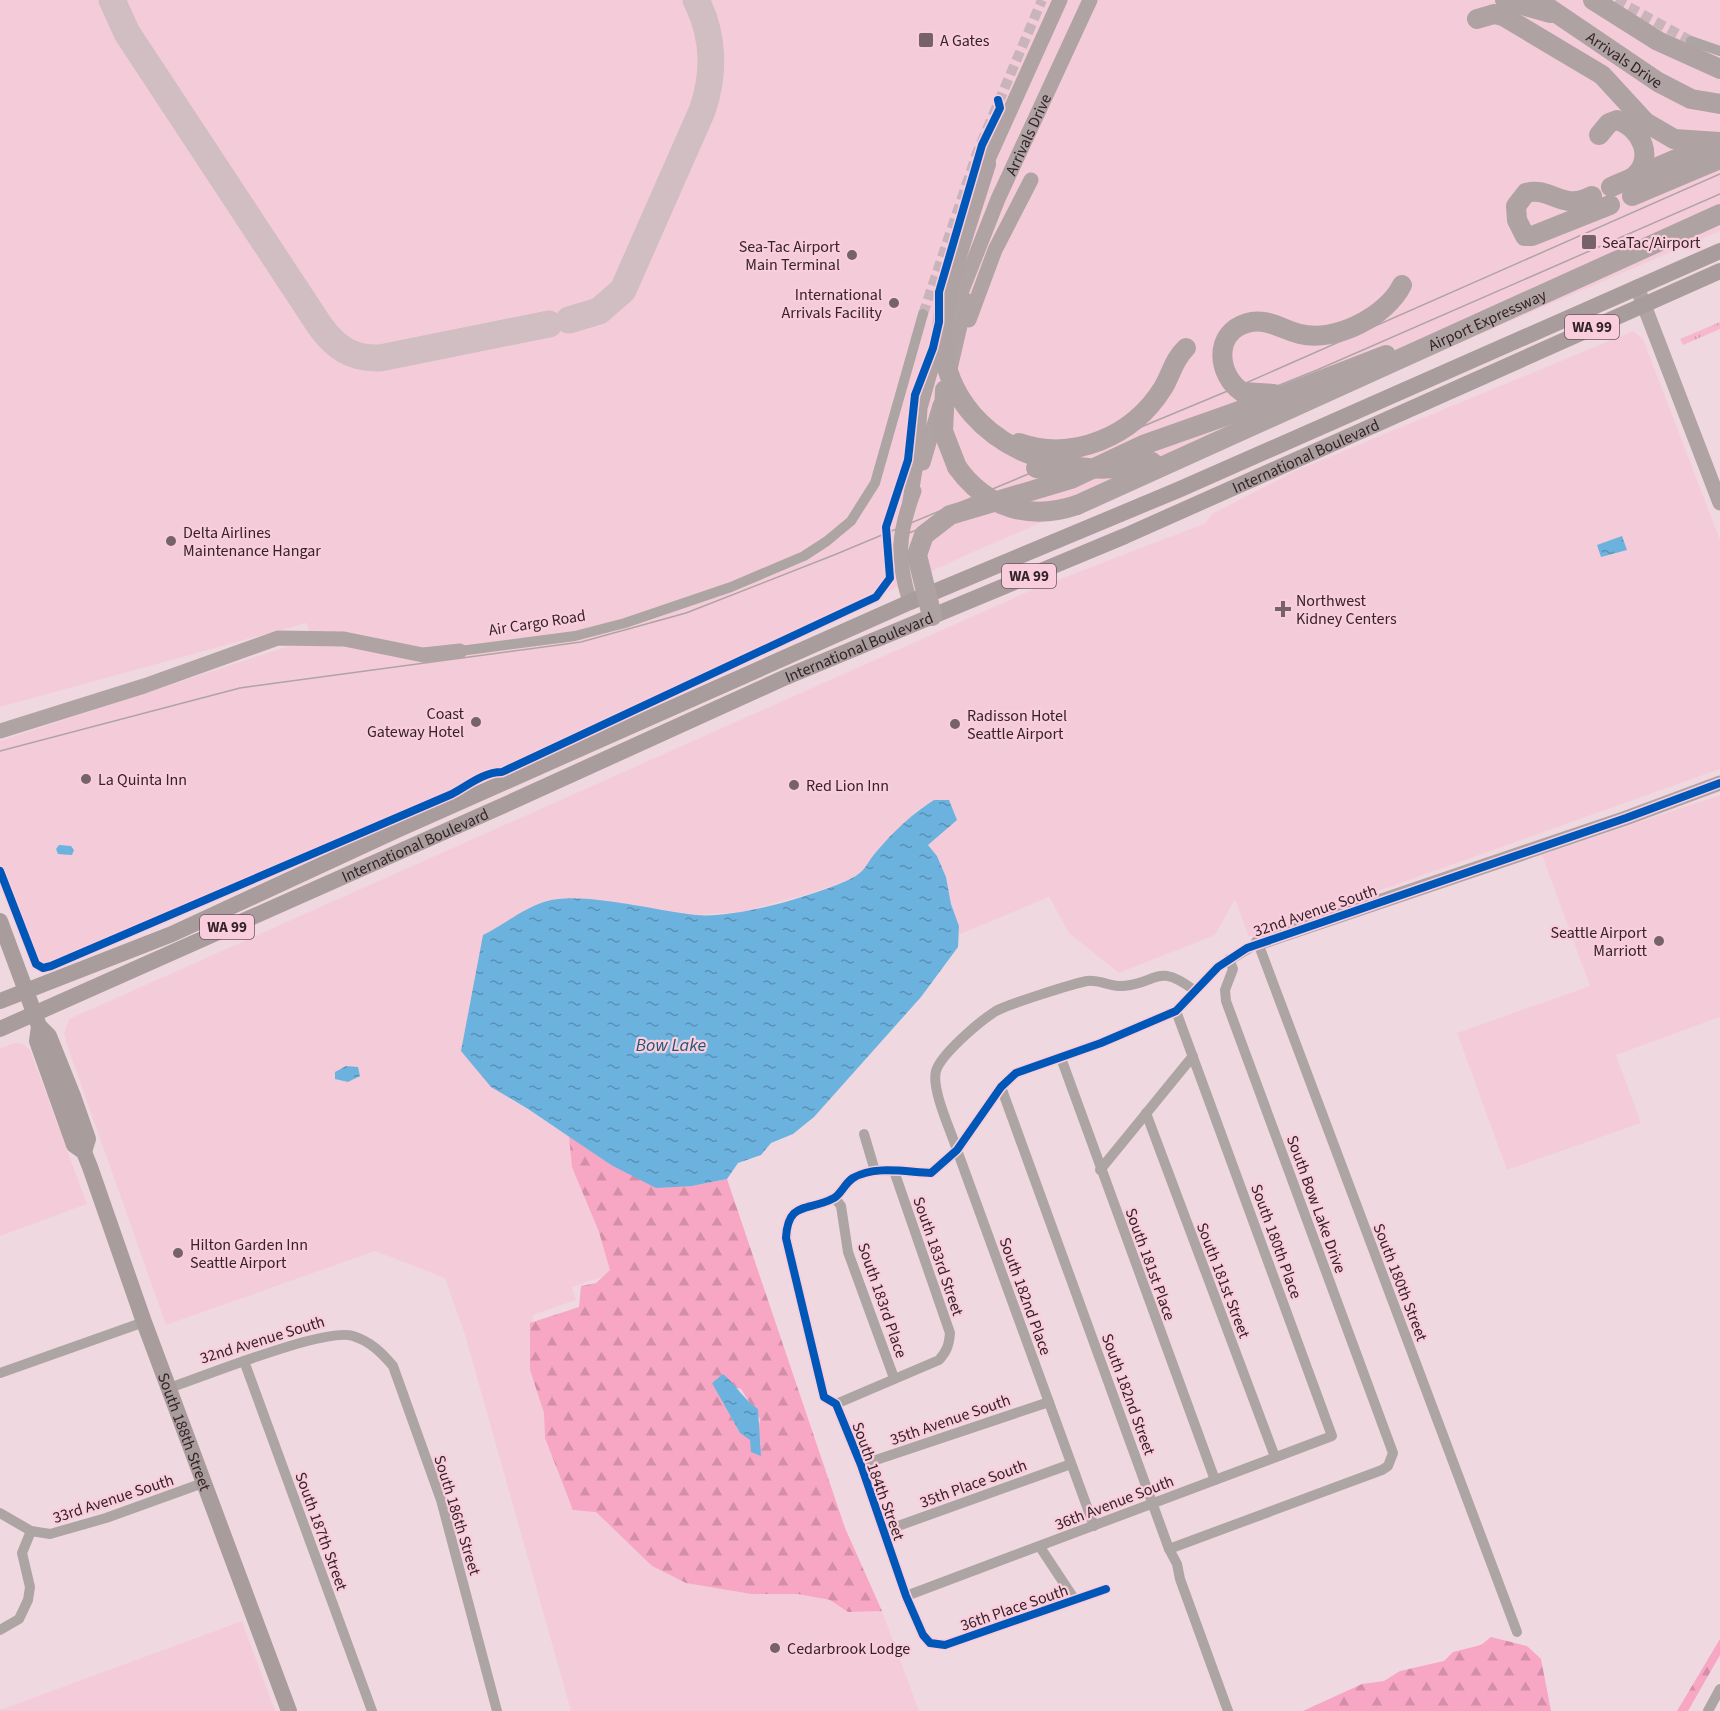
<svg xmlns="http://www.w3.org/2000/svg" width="1720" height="1711" font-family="'Source Sans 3',sans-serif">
<defs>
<pattern id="grass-tufts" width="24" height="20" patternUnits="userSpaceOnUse" patternTransform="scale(1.5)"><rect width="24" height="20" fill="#f7b8ce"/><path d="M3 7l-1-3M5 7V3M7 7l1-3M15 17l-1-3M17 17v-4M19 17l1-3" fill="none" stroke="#d49eb1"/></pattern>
<pattern id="forest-firs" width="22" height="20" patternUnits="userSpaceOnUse" patternTransform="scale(1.5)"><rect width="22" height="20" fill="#f7a6c4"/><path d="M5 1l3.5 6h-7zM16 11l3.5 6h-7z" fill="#d48fa8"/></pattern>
<pattern id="water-ripples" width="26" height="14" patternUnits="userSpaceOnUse" patternTransform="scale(1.5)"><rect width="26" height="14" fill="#6cb2de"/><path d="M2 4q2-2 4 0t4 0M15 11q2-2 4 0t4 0" fill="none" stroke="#5a90b4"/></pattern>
</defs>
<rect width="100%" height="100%" fill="#f0d8e0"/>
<!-- built -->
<g fill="#f4ccd9">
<polygon points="0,0 1720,0 1720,231 973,552 545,751 47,965 36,959 0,863 0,741 292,645 316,646 306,623 0,707"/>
<polygon points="1633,331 1643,339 1720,540 1720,769 1249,937 1235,899 1215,935 1119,973 1069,933 1049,897 958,935 959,926 951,904 946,877 937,856 928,845 935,800 916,811 876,852 865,871 845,881 808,894 742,912 697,915 616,903 548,900 483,935 491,1087 569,1136 617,1272 572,1287 576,1300 533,1315 530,1370 544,1413 545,1438 596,1512 652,1566 686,1583 751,1594 798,1594 830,1600 848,1612 882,1611 919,1711 571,1711 465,1335 445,1278 375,1251 166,1325 66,1042 64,1034 69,1019 1034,589 1206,523 1212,514 1295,471"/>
<polygon points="1720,795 1720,1017 1616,1055 1641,1123 1507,1170 1457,1033 1590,986 1542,855"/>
<polygon points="15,1043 23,1044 30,1050 87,1204 0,1236 0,1048"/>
<polygon points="242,1621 275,1711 0,1711 0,1710"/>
</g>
<!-- grass -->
<polygon fill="url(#grass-tufts)" points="1720,322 1720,329 1683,345 1680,339"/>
<!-- forest -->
<g fill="url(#forest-firs)" fill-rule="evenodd">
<path d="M569,1136L611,1165L692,1186L727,1179L845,1528L882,1611L848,1612L830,1600L798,1594H751L686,1583L652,1566L596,1512L573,1510L545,1438L544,1413L530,1370V1323L579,1307L581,1286L596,1283L610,1270L599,1232L572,1167ZM712,1382L741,1389L760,1419L758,1434L761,1445L740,1433Z"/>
<polygon points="1491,1637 1527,1646 1541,1659 1551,1711 1303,1711 1362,1684 1384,1681 1400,1671 1444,1661 1453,1652 1481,1645"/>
<polygon points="1720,1639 1720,1655 1688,1711 1677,1711"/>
</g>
<!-- water -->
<g fill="url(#water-ripples)">
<polygon points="1622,536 1627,550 1601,557 1597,545"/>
<path d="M934,800H949L957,820L928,845L937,856L946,877L951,904L959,926L958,947L921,997L814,1117L793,1134L771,1143L761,1155L738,1163L727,1179L692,1186L656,1188L611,1165L528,1109L491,1087L461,1051L483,935C504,925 523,908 547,901C582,891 657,911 696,915C735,919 809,897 846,881C868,871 863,867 877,851C893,832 913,813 934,800Z"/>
<polygon points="59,845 71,846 74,850 72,855 58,854 56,849"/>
<polygon points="346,1066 358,1067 360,1076 348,1082 335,1079 335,1072"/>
<path d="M723,1374C736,1385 744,1400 758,1409L761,1456L751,1452L750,1440L740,1433L712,1383Z"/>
</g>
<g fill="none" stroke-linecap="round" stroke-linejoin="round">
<!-- taxiway -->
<g stroke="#d0bec2" stroke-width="27">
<path d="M112,0L127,33L320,326C336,348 352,359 380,358L549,324"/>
<path d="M569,320L599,311L623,290L702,111C715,74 714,35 696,0"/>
</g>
<!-- street-tunnel -->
<g stroke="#cab4bb" stroke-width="10" stroke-dasharray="10 5" stroke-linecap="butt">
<polyline points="1616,0 1691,41"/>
<polyline points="923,314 977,153 1042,0"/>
</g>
<!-- street -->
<g stroke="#ada5a4" stroke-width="10">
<polyline points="1691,41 1720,51"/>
<polyline points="460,651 575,636 625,623 731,587 804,556 827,541 851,521 875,483 923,314"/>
<polyline points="1061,1058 1215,1480"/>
<polyline points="1001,1087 1169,1549 1177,1564 1180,1579 1228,1711"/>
<polyline points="1146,1113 1275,1457"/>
<polyline points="864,1134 875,1171"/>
<polyline points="1100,1170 1193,1056"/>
<polyline points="835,1198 841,1206 848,1252 894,1378"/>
<polyline points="244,1361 372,1711"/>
<polyline points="0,1373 144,1322"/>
<path d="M169,1388C203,1377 324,1327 353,1336C370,1341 382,1353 393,1366L441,1500L497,1711"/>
<path d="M836,1404L939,1360C947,1351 949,1345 950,1333L894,1171"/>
<polyline points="861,1465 1049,1402"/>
<polyline points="0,1513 31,1531 50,1534 106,1518 203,1483"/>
<path d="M1094,1526L957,1150C951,1131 931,1089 936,1071C941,1054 980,1021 996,1011C1009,1004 1072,984 1087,981C1098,979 1111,987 1123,986C1159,983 1156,962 1194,990"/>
<polyline points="884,1531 1071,1464"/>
<polyline points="1040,1547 1075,1600"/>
<polyline points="1169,1549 1382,1470 1388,1466 1393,1453 1226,1001 1225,990 1233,969 1229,959"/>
<path d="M1106,1589L945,1645L930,1643L923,1635L906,1596L861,1465L836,1404L824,1397L786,1238C788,1200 808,1212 834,1198C841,1194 845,1183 853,1178C875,1165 906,1172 931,1173L957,1150L1001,1087L1016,1073L1101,1043L1176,1011L1218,967L1258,943L1517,1632"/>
<polyline points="906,1596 1332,1436 1176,1011"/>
<polyline points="0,1630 19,1619 28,1600 30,1587 22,1553 31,1531"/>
<polyline points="1708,1711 1720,1689"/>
</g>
<!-- secondary -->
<g stroke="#afa3a4" stroke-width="15">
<polyline points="986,164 1060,0"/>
<polyline points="1637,287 1720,503"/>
<polyline points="969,320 995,250 1031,180"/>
<polyline points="949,373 966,300"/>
<polyline points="923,463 940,405"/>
<path id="s1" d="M910,501L917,457L920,408L931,369L998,199L1090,0"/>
<path d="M910,602C896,558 898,534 914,491"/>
<polyline points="0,731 144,686 278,638 344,639 423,655 460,651"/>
<polyline points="1258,943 1626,818 1720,783"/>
</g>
<!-- primary -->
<g stroke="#a99c9d" stroke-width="16">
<polyline points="0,921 39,1026 49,1036 73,1096 88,1139 84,1152"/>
<polyline points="0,1001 172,934 397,830 910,602 1178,490 1720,251"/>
<path id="s2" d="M39,1026L37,1041L74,1145L84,1152L90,1167L144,1322L289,1711"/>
<path id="s3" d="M0,1029L511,802L786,677L1125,536L1720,271"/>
</g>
<!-- highway -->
<g stroke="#afa2a3" stroke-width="20">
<polyline points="1505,0 1550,13"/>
<path id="s4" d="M1537,0L1658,82L1691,99L1720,104"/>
<polyline points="1593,0 1658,41 1720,69"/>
<polyline points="1477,19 1494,14 1503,16 1602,75 1648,125"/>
<polyline points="1638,118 1674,139 1719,142"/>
<path d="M1599,135L1609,123L1617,120C1642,128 1656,160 1632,178"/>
<polyline points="1611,187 1709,145"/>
<path d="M1592,196C1561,212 1552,186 1526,193L1516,206L1517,220L1525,236H1532L1610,205"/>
<polyline points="1632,196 1720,159"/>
<polyline points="954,265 986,164"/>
<polyline points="945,390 943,431 957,467"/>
<path d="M1274,394L1242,392C1217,375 1213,333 1247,323C1266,317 1283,330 1300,334C1335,343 1387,316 1402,285"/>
<path d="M1019,443C1074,462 1133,436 1163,388C1171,375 1174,359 1186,348"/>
<polyline points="1036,468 1075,476"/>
<path id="s5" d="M1077,505L1720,214"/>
<polyline points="932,616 917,555 924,535 950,515 1071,479 1143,445 1262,403 1386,355"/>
</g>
<!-- tram -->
<g stroke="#afa3a4" stroke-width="1.5">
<polyline points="904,535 1317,370 1720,194"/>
<polyline points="0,751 240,688 581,642 686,613 834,555 1230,390 1720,174"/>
</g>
<!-- highway-bridge -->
<g stroke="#afa2a3" stroke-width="20">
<path d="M954,265C946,294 939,325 944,355C961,448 1071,485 1152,462"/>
<path d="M957,467C986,508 1030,521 1077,505"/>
</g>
<!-- cycleway casing -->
<g stroke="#facddc" stroke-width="11">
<g id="cycleway">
<path d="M0,871L36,964L43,968L51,966L452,794C467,786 483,772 502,772L876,597L890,578L886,527L908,460L915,395L933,348L939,322V292L982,145L1000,108L998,100"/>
<path d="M1106,1589L945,1645L930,1643L923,1635L906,1596L861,1465L836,1404L824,1397L786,1238C788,1200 808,1212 834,1198C841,1194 845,1183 853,1178C875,1165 906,1172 931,1173L957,1150L1001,1087L1016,1073L1101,1043L1176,1011L1218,967L1247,948L1626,818L1720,783"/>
</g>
</g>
<!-- cycleway -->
<use href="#cycleway" stroke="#0057b8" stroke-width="8"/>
</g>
<!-- markers -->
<g fill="#766269" stroke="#facddc" stroke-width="2">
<rect x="918" y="32" width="16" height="16" rx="3"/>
<rect x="1581" y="234" width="16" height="16" rx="3"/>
<circle cx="852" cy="255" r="6"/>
<circle cx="894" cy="303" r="6"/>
<circle cx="171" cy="541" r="6"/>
<path d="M1280 600h6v6h6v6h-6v6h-6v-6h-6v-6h6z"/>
<circle cx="476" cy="722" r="6"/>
<circle cx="955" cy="724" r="6"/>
<circle cx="86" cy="779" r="6"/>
<circle cx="794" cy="785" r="6"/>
<circle cx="1659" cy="941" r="6"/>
<circle cx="178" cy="1253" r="6"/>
<circle cx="775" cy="1648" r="6"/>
</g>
<g text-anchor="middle" stroke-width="4.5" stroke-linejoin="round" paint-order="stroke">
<!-- shield labels -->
<g fill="#facddc" stroke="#6f565f" stroke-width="1.5">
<rect x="1565" y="315" width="54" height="24" rx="4.5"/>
<rect x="1002" y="564" width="54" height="24" rx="4.5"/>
<rect x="200" y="915" width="54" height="24" rx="4.5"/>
</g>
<g font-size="15" font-weight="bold" fill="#342329">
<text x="1592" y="332">WA 99</text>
<text x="1029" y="581">WA 99</text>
<text x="227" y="932">WA 99</text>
</g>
<!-- poi labels -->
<g font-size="16" fill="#342329" stroke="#facddc" text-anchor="start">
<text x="940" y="46">A Gates</text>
<text x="1602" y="248">SeaTac/Airport</text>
<text x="840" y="252" text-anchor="end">Sea-Tac Airport<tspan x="840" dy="18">Main Terminal</tspan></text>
<text x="882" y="300" text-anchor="end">International<tspan x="882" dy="18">Arrivals Facility</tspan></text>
<text x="183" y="538">Delta Airlines<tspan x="183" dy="18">Maintenance Hangar</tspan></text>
<text x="1296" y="606">Northwest<tspan x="1296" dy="18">Kidney Centers</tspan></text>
<text x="464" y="719" text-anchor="end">Coast<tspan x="464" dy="18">Gateway Hotel</tspan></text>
<text x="967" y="721">Radisson Hotel<tspan x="967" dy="18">Seattle Airport</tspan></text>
<text x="98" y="785">La Quinta Inn</text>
<text x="806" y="791">Red Lion Inn</text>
<text x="1647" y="938" text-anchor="end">Seattle Airport<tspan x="1647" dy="18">Marriott</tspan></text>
<text x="190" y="1250">Hilton Garden Inn<tspan x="190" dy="18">Seattle Airport</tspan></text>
<text x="787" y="1654">Cedarbrook Lodge</text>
</g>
<!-- street labels -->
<g font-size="16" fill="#342329" stroke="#facddc">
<text dy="6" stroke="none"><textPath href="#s4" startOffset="106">Arrivals Drive</textPath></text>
<text dy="6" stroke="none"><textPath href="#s1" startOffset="388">Arrivals Drive</textPath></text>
<text dy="6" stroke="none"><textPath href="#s5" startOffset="450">Airport Expressway</textPath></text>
<text dy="6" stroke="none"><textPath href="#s3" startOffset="1426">International Boulevard</textPath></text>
<text transform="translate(537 622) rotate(-9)" y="6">Air Cargo Road</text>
<text dy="6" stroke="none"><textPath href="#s3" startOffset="940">International Boulevard</textPath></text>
<text dy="6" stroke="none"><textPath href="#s3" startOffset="454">International Boulevard</textPath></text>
<text transform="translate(1315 910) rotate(-19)" y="6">32nd Avenue South</text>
<text transform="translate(1317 1204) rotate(70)" y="6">South Bow Lake Drive</text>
<text transform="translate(1277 1241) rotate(70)" y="6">South 180th Place</text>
<text transform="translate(939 1256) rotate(71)" y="6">South 183rd Street</text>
<text transform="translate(1151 1264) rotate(70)" y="6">South 181st Place</text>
<text transform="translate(1224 1280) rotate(69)" y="6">South 181st Street</text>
<text transform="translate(1401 1282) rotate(69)" y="6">South 180th Street</text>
<text transform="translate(1026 1296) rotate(70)" y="6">South 182nd Place</text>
<text transform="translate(883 1300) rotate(71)" y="6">South 183rd Place</text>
<text transform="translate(262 1339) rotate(-17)" y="6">32nd Avenue South</text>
<text transform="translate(1129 1394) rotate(70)" y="6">South 182nd Street</text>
<text transform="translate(950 1419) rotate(-19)" y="6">35th Avenue South</text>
<text dy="6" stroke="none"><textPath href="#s2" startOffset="435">South 188th Street</textPath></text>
<text transform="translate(879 1481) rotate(70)" y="6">South 184th Street</text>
<text transform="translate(973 1483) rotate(-20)" y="6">35th Place South</text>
<text transform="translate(113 1498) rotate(-18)" y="6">33rd Avenue South</text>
<text transform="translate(1114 1502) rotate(-21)" y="6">36th Avenue South</text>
<text transform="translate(458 1515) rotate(73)" y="6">South 186th Street</text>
<text transform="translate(322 1531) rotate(70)" y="6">South 187th Street</text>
<text transform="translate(1014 1607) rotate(-19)" y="6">36th Place South</text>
</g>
<!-- water labels -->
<g font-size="18" font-style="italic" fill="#215878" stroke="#facddc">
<text x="671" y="1051">Bow Lake</text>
</g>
</g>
</svg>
